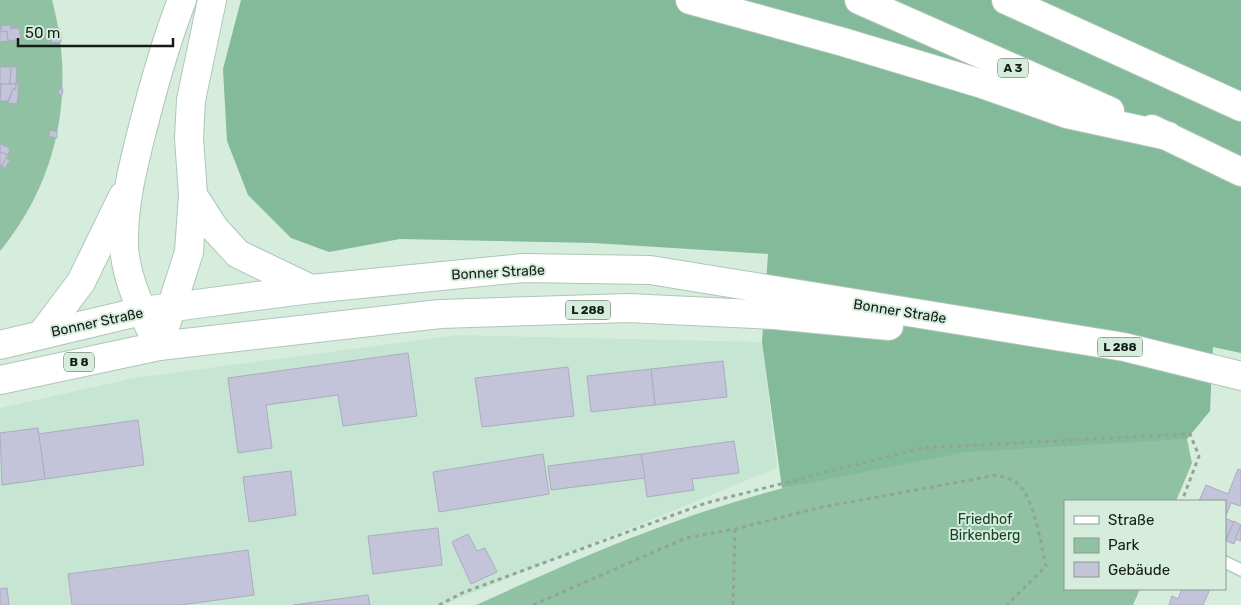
<svg xmlns="http://www.w3.org/2000/svg" width="1241" height="605" font-family="Rubik,sans-serif">
<rect width="100%" height="100%" fill="#d6edde"/>
<!-- built -->
<polygon fill="#c6e5d2" points="458,335 762,342 777,468 443,605 0,605 0,408 134,378"/>
<!-- green -->
<g fill="#90c1a3">
<path d="M0,0H52C76,90 59,179 0,251Z"/>
<path d="M1187,439L1192,463L1176,501H1065V589H1140L1133,605H476C540,576 604,547 671,523C782,483 907,455 1025,444C1078,439 1133,441 1187,439Z"/>
</g>
<!-- forest -->
<polygon fill="#83ba99" points="241,0 1241,0 1241,353 1213,347 1210,411 1187,439 966,452 782,488 762,342 768,254 594,243 400,239 329,252 291,238 248,195 227,141 223,69"/>
<!-- building -->
<g fill="#c3c3da" stroke="#ababc2">
<polygon points="10,25 11,29 19,28 21,39 8,41 7,31 2,32 1,26"/>
<polygon points="0,26 2,32 7,31 8,41 0,42"/>
<polygon points="59,28 61,33 52,35 51,29"/>
<polygon points="61,33 61,42 51,43 52,35"/>
<polygon points="0,67 11,67 10,84 0,84"/>
<polygon points="11,67 17,67 16,84 10,84"/>
<polygon points="1,84 16,84 16,89 13,89 8,101 0,101"/>
<polygon points="16,84 19,84 17,104 8,103 13,89 16,89"/>
<polygon points="59,89 63,89 62,95 58,94"/>
<polygon points="50,130 57,132 57,138 49,136"/>
<polygon points="0,144 10,148 8,155 0,152"/>
<polygon points="0,152 8,155 2,166 0,165"/>
<polygon points="6,158 10,160 5,168 2,166"/>
<polygon points="408,353 417,416 343,426 338,395 266,405 272,448 238,453 228,378"/>
<polygon points="723,361 727,397 655,405 651,369"/>
<polygon points="568,367 574,416 482,427 475,378"/>
<polygon points="651,369 655,405 591,412 587,376"/>
<polygon points="138,420 144,465 45,479 38,434"/>
<polygon points="38,428 45,479 2,485 0,433"/>
<polygon points="734,441 739,473 692,479 694,490 647,497 641,454"/>
<polygon points="543,454 549,494 439,512 433,472"/>
<polygon points="641,454 645,478 551,490 548,466"/>
<polygon points="1238,469 1241,470 1241,504 1240,506 1231,503 1225,518 1234,522 1226,541 1225,501 1199,501 1206,485 1228,494"/>
<polygon points="291,471 296,515 249,522 243,477"/>
<polygon points="1234,521 1241,525 1234,544 1226,541"/>
<polygon points="1241,525 1241,541 1235,539"/>
<polygon points="438,528 442,565 373,574 368,536"/>
<polygon points="468,534 477,551 485,548 497,572 471,584 452,542"/>
<polygon points="248,550 254,595 181,605 72,605 68,574"/>
<polygon points="7,588 9,605 0,605 0,589"/>
<polygon points="1182,589 1210,589 1203,605 1169,605 1172,596 1178,599"/>
<polygon points="368,595 370,605 293,605"/>
</g>
<g fill="none" stroke-linecap="round" stroke-linejoin="round">
<!-- service casing -->
<g stroke="#afc6b7" stroke-width="14">
<polyline id="service" points="1225,562 1241,570"/>
</g>
<!-- primary casing -->
<g stroke="#afc6b7" stroke-width="30">
<g id="primary">
<polyline points="151,310 311,289 523,268 650,270 1124,347 1241,376"/>
<polyline points="159,346 440,314 628,308 774,315 889,326"/>
</g>
</g>
<!-- trunk casing -->
<g stroke="#afc6b7" stroke-width="30">
<g id="trunk">
<polyline points="0,345 142,311"/>
<polyline points="0,380 159,346"/>
</g>
</g>
<!-- motorway casing -->
<g stroke="#afc6b7" stroke-width="30">
<g id="motorway">
<polyline points="690,0 843,42 982,84 1067,114 1168,136"/>
<polyline points="859,0 1110,111"/>
<polyline points="1006,0 1241,107"/>
<polyline points="1152,129 1241,172"/>
<polyline points="193,195 215,229 238,254 311,289"/>
<polyline points="42,334 81,282 123,196"/>
<path d="M159,346C144,316 126,281 124,246C123,205 133,166 143,127C154,84 166,41 182,0"/>
<polyline points="159,346 189,252 193,195 189,138 191,100 212,0"/>
</g>
</g>
<!-- path -->
<g stroke="#92a398" stroke-width="3" stroke-dasharray="4 4" stroke-linecap="butt">
<polyline points="439,605 462,593 706,503 921,448 1190,434 1199,456 1182,501"/>
<path d="M533,605L686,538L735,529L818,508L997,475C1003,477 1011,478 1016,482C1034,495 1041,545 1046,566L1007,605"/>
<polyline points="733,605 735,529"/>
</g>
<!-- service -->
<use href="#service" stroke="#fff" stroke-width="11"/>
<!-- primary -->
<use href="#primary" stroke="#fff" stroke-width="28"/>
<!-- trunk -->
<use href="#trunk" stroke="#fff" stroke-width="28"/>
<!-- motorway -->
<use href="#motorway" stroke="#fff" stroke-width="28"/>
</g>
<g text-anchor="middle" stroke-width="4" stroke-linejoin="round" paint-order="stroke">
<!-- shield labels -->
<g fill="#d6edde" stroke="#4e5b53" stroke-width="1">
<rect x="998" y="58.5" width="30" height="19" rx="4"/>
<rect x="565.5" y="300.5" width="45" height="19" rx="4"/>
<rect x="1097.5" y="337.5" width="45" height="19" rx="4"/>
<rect x="64" y="352.5" width="30" height="19" rx="4"/>
</g>
<g font-size="12" font-weight="bold" fill="#141c17">
<text x="1013" y="72">A 3</text>
<text x="588" y="314">L 288</text>
<text x="1120" y="351">L 288</text>
<text x="79" y="366">B 8</text>
</g>
<!-- street labels -->
<g font-size="14" fill="#141c17" stroke="#d6edde">
<text transform="translate(498 272) rotate(-3)" y="5">Bonner Straße</text>
<text transform="translate(900 311) rotate(9)" y="5">Bonner Straße</text>
<text transform="translate(97 322) rotate(-12)" y="5">Bonner Straße</text>
</g>
<!-- park labels -->
<g font-size="14" fill="#16412a" stroke="#d6edde">
<text x="985" y="524">Friedhof<tspan x="985" dy="16">Birkenberg</tspan></text>
</g>
</g>
<!-- legend -->
<rect x="1064" y="500" width="162" height="90" fill="#d6edde" stroke="#88998e"/>
<rect x="1074" y="516" width="25" height="8" fill="#ffffff" stroke="#88998e"/>
<text x="1108" y="525" font-size="15" fill="#141c17">Straße</text>
<rect x="1074" y="538" width="25" height="15" fill="#90c1a3" stroke="#88998e"/>
<text x="1108" y="550" font-size="15" fill="#141c17">Park</text>
<rect x="1074" y="562" width="25" height="15" fill="#c3c3da" stroke="#88998e"/>
<text x="1108" y="575" font-size="15" fill="#141c17">Gebäude</text>
<!-- scale -->
<path d="M18 38v8h155v-8" fill="none" stroke="#141c17" stroke-width="2.5"/>
<text x="25" y="38" font-size="15" fill="#141c17" stroke="#d6edde" stroke-width="4" paint-order="stroke">50 m</text>
</svg>
